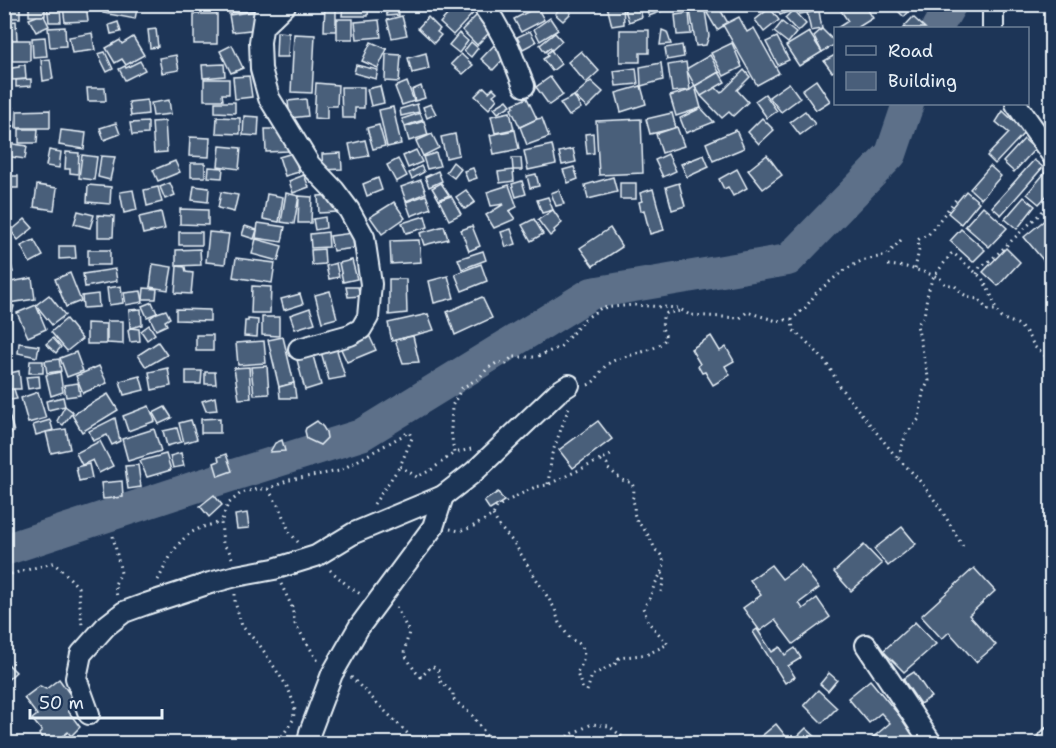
<svg xmlns="http://www.w3.org/2000/svg" width="1056" height="748" font-family="'Shantell Sans',sans-serif">
<rect width="100%" height="100%" fill="#1d3557"/>
<filter id="ink" filterUnits="userSpaceOnUse"><feTurbulence type="fractalNoise" baseFrequency=".0167" numOctaves="2"/><feDisplacementMap in="SourceGraphic" scale="12" xChannelSelector="R" yChannelSelector="G"/><feConvolveMatrix kernelMatrix="1 2 1 2 8 2 1 2 1" color-interpolation-filters="sRGB"/></filter>
<g filter="url(#ink)">
<g fill="none" stroke-linecap="round" stroke-linejoin="round">
<!-- river -->
<g stroke="#5d7089" stroke-width="32">
<polyline points="937,28 951,4"/>
<polyline points="4,550 195,487 361,435 592,293 788,260 891,154 908,104"/>
</g>
</g>
<!-- building -->
<g fill="#495e7a" stroke="#e8f1f8" stroke-width="1.5">
<polygon points="5,4 20,4 20,18 6,18"/>
<rect x="29" y="4" width="16" height="12"/>
<polygon points="60,4 61,22 49,22 47,5"/>
<polygon points="105,4 138,4 135,19 103,13"/>
<polygon points="229,4 256,4 256,10 229,13"/>
<polygon points="325,4 336,4 336,31 324,31"/>
<polygon points="343,4 369,4 368,16 342,16"/>
<polygon points="386,4 398,4 399,15 387,16"/>
<polygon points="457,4 476,4 479,7 453,35 440,23"/>
<polygon points="613,4 623,4 624,24 612,26 607,6"/>
<polygon points="623,4 638,4 642,17 629,22"/>
<polygon points="645,4 660,4 662,11 649,16"/>
<polygon points="689,4 718,4 718,6 705,11 709,36 706,45 696,46"/>
<polygon points="776,4 791,4 793,10 780,15"/>
<polygon points="796,4 816,4 818,9 807,13 799,14"/>
<polygon points="851,4 855,4 857,7 861,4 864,4 873,18 857,28 837,28 848,21 841,11"/>
<polygon points="891,4 916,4 904,17"/>
<polygon points="86,5 88,21 65,22 63,7"/>
<polygon points="563,5 571,13 563,21 555,14"/>
<polygon points="718,6 728,23 717,30 707,13"/>
<polygon points="537,7 544,20 521,32 514,19"/>
<polygon points="770,8 779,20 764,32 755,20"/>
<polygon points="793,10 806,24 798,32 785,18"/>
<polygon points="256,11 259,29 232,32 229,15"/>
<polygon points="481,11 496,26 477,45 462,30"/>
<polygon points="819,11 822,29 811,31 807,13"/>
<polygon points="689,13 691,34 677,35 675,15"/>
<rect x="194" y="14" width="23" height="30"/>
<polygon points="37,16 44,16 49,26 36,32 29,19"/>
<polygon points="402,16 407,35 392,38 387,20"/>
<polygon points="428,17 440,29 437,32 441,35 434,43 418,28"/>
<polygon points="739,17 747,32 754,28 779,73 757,85 723,25"/>
<polygon points="913,17 925,28 903,28"/>
<polygon points="550,18 558,30 540,41 534,29"/>
<rect x="337" y="19" width="16" height="20"/>
<polygon points="379,20 381,37 357,39 355,22"/>
<polygon points="16,21 17,40 4,40 4,22"/>
<polygon points="118,22 121,32 111,34 109,25"/>
<polygon points="782,22 796,33 788,43 774,32"/>
<polygon points="65,27 66,46 50,47 48,28"/>
<polygon points="156,29 158,47 150,48 148,30"/>
<polygon points="822,29 836,43 836,44 822,52 814,36"/>
<polygon points="620,30 649,30 649,53 640,53 640,62 620,62"/>
<polygon points="662,30 667,32 671,44 660,45"/>
<polygon points="530,31 536,42 523,49 517,37"/>
<polygon points="277,32 289,33 288,57 276,57"/>
<polygon points="809,32 822,52 799,66 786,46"/>
<polygon points="92,33 95,50 72,53 69,37"/>
<polygon points="459,33 468,41 459,53 449,45"/>
<polygon points="555,33 562,41 552,50 550,48 545,52 540,45"/>
<polygon points="294,34 315,35 312,93 291,92"/>
<polygon points="45,37 47,56 33,57 32,38"/>
<polygon points="133,37 144,55 126,65 122,59 115,63 106,48 120,40 122,44"/>
<polygon points="777,37 789,60 778,65 766,42"/>
<rect x="12" y="40" width="18" height="21"/>
<polygon points="498,41 510,52 493,70 481,59"/>
<polygon points="371,42 387,49 378,68 362,61"/>
<polygon points="471,42 478,48 471,57 464,51"/>
<polygon points="732,43 742,67 724,76 711,53"/>
<polygon points="232,45 243,68 231,73 220,51"/>
<polygon points="682,45 684,57 667,60 665,48"/>
<polygon points="551,50 561,64 552,71 543,59 548,56 547,53"/>
<polygon points="581,51 599,71 586,83 568,62"/>
<polygon points="105,52 113,69 107,72 98,54"/>
<polygon points="426,53 429,69 412,73 408,58"/>
<polygon points="386,54 401,55 399,82 385,81"/>
<polygon points="461,54 473,65 463,74 451,64"/>
<polygon points="176,55 179,70 162,73 159,58"/>
<polygon points="710,55 719,72 695,86 686,69"/>
<polygon points="835,55 836,70 832,72 824,61"/>
<polygon points="50,59 53,79 43,81 41,60"/>
<polygon points="140,61 145,70 125,80 119,69 125,66 126,68"/>
<polygon points="686,62 690,90 672,92 668,65"/>
<polygon points="661,63 663,80 641,86 640,67"/>
<polygon points="224,64 225,76 203,78 202,65"/>
<polygon points="19,65 25,65 26,79 12,80 12,68 19,67"/>
<polygon points="356,65 378,70 376,79 354,73"/>
<polygon points="636,68 638,84 616,86 614,71"/>
<polygon points="744,70 750,77 737,90 748,102 733,116 729,112 722,118 701,96 713,85 721,93"/>
<polygon points="719,72 725,82 701,96 695,86"/>
<polygon points="249,76 252,97 235,99 233,77"/>
<polygon points="550,77 563,95 549,105 536,87"/>
<polygon points="31,79 31,86 16,87 16,80"/>
<polygon points="204,79 229,79 229,94 222,94 223,100 204,100"/>
<polygon points="816,80 830,101 816,110 802,90"/>
<polygon points="591,81 603,92 587,108 574,96"/>
<polygon points="407,82 414,101 402,105 395,87"/>
<polygon points="316,83 338,85 337,106 327,106 327,119 314,118"/>
<polygon points="789,83 800,98 781,112 769,97"/>
<polygon points="380,86 384,103 371,106 367,89"/>
<polygon points="421,86 425,98 415,101 412,90"/>
<polygon points="641,86 646,104 621,112 616,93"/>
<polygon points="695,86 701,108 676,116 670,96 690,90"/>
<polygon points="341,87 364,87 364,108 355,108 355,118 342,118"/>
<polygon points="484,87 489,92 493,88 497,92 493,95 497,99 489,109 475,96"/>
<polygon points="87,88 105,88 106,101 88,101"/>
<polygon points="765,94 777,111 767,118 755,101"/>
<polygon points="574,96 581,108 569,116 560,103"/>
<polygon points="527,98 537,119 520,127 511,109 514,107 513,104"/>
<polygon points="306,99 308,116 290,118 288,101"/>
<polygon points="147,100 148,114 131,116 129,102"/>
<polygon points="169,100 171,114 153,116 151,103"/>
<polygon points="507,100 511,105 498,113 494,108"/>
<polygon points="215,102 235,102 235,113 215,112"/>
<polygon points="417,104 419,112 401,116 400,109"/>
<polygon points="431,104 436,114 427,118 423,107"/>
<polygon points="393,107 401,144 387,147 379,110"/>
<polygon points="13,108 15,127 4,127 4,109"/>
<polygon points="701,108 714,122 686,133 680,118"/>
<polygon points="50,110 50,128 17,128 17,111"/>
<polygon points="805,111 815,124 800,135 790,122"/>
<polygon points="1003,111 1025,132 995,164 987,156 1009,133 996,122"/>
<polygon points="510,112 514,129 495,133 491,116"/>
<polygon points="420,113 423,120 405,126 402,119"/>
<polygon points="672,113 676,128 650,134 646,119"/>
<polygon points="244,116 259,117 258,136 243,135"/>
<polygon points="217,117 240,118 240,134 216,133"/>
<polygon points="542,118 549,137 527,145 520,127 537,119"/>
<polygon points="762,118 774,130 759,144 748,132"/>
<polygon points="641,119 643,173 599,175 596,121"/>
<polygon points="165,121 167,152 154,153 152,122"/>
<polygon points="424,121 428,135 409,141 405,127"/>
<polygon points="148,122 148,134 132,135 130,123"/>
<polygon points="116,123 120,134 104,140 100,128"/>
<polygon points="379,125 385,146 373,149 367,128"/>
<polygon points="677,127 684,146 662,153 656,134"/>
<polygon points="19,129 38,129 37,143 19,143"/>
<polygon points="265,129 287,129 288,151 266,152"/>
<polygon points="61,130 86,133 84,149 59,145"/>
<polygon points="515,130 519,149 494,154 490,135"/>
<polygon points="736,130 744,148 713,161 706,143"/>
<polygon points="593,133 594,153 587,154 585,134"/>
<polygon points="432,134 439,148 423,156 416,141"/>
<polygon points="455,134 459,155 446,158 441,137"/>
<polygon points="190,137 210,138 209,157 189,156"/>
<polygon points="1024,139 1035,149 1014,172 1003,162"/>
<polygon points="365,140 369,156 352,159 349,144"/>
<polygon points="7,143 27,146 25,159 5,156"/>
<polygon points="552,145 556,164 528,170 524,151"/>
<polygon points="220,146 241,148 239,169 218,166"/>
<polygon points="573,149 576,162 562,165 559,152"/>
<polygon points="49,150 61,152 59,168 46,166"/>
<polygon points="416,150 422,162 408,168 403,156"/>
<polygon points="66,152 79,153 78,174 70,173 70,169 65,169"/>
<polygon points="293,153 299,172 285,176 279,157"/>
<polygon points="341,153 342,169 323,170 322,154"/>
<polygon points="436,153 440,166 427,169 423,157"/>
<polygon points="668,154 676,171 663,177 655,160"/>
<polygon points="82,155 97,157 94,180 79,178"/>
<polygon points="704,155 709,167 687,177 681,164"/>
<polygon points="767,155 782,175 763,189 748,170"/>
<polygon points="101,156 115,157 110,180 98,177"/>
<polygon points="512,158 521,158 522,170 513,170"/>
<polygon points="398,159 407,176 396,182 387,165"/>
<polygon points="1034,160 1043,167 1001,215 992,207"/>
<polygon points="175,161 180,172 158,181 153,170"/>
<polygon points="453,162 461,169 454,178 446,172"/>
<rect x="191" y="163" width="14" height="14"/>
<polygon points="421,166 424,172 412,179 409,173"/>
<polygon points="990,166 1001,176 981,199 970,189"/>
<polygon points="209,167 223,168 222,178 208,177"/>
<polygon points="574,167 578,179 568,183 563,170"/>
<polygon points="473,168 477,178 468,181 464,171"/>
<polygon points="1049,168 1052,171 1052,190 1039,204 1027,194"/>
<polygon points="737,169 747,188 733,196 728,187 724,189 719,179"/>
<polygon points="513,170 514,181 500,183 498,172"/>
<polygon points="438,171 442,181 429,187 425,177"/>
<polygon points="536,174 539,186 530,188 527,176"/>
<polygon points="304,175 309,187 293,193 289,181"/>
<rect x="4" y="176" width="14" height="12"/>
<polygon points="613,177 617,192 588,199 585,185"/>
<polygon points="378,178 382,190 367,196 363,184"/>
<polygon points="421,180 426,193 406,201 401,187"/>
<polygon points="522,181 526,194 516,197 512,184"/>
<polygon points="170,183 175,195 165,199 160,187"/>
<polygon points="441,183 449,195 439,200 432,188"/>
<rect x="620" y="183" width="16" height="16"/>
<polygon points="679,183 685,206 672,210 666,187"/>
<polygon points="37,185 57,188 54,210 34,207"/>
<polygon points="88,185 111,187 110,204 87,202"/>
<polygon points="509,185 517,207 509,211 515,219 494,228 486,215 504,204 491,206 487,192"/>
<polygon points="194,186 209,188 208,202 192,200"/>
<polygon points="158,187 162,202 147,206 144,190"/>
<polygon points="653,189 664,230 650,234 644,210 641,211 639,202 642,201 640,193"/>
<polygon points="133,190 137,210 124,213 120,192"/>
<polygon points="466,190 475,202 465,209 456,197"/>
<polygon points="559,190 564,204 556,206 551,193"/>
<polygon points="966,191 979,202 961,224 948,213"/>
<polygon points="221,192 238,195 234,212 218,208"/>
<polygon points="286,193 299,196 294,224 281,222"/>
<polygon points="267,194 283,197 279,222 263,219"/>
<polygon points="335,195 337,212 319,213 318,196"/>
<polygon points="426,195 431,208 411,216 406,202"/>
<polygon points="299,196 312,197 311,223 298,223"/>
<polygon points="451,196 461,214 449,220 439,200"/>
<polygon points="548,197 553,210 542,213 537,200"/>
<polygon points="1024,197 1035,206 1017,229 1005,219"/>
<polygon points="394,202 405,218 382,234 370,217"/>
<polygon points="983,206 1007,228 989,247 965,226"/>
<polygon points="180,209 208,210 208,225 180,224"/>
<polygon points="553,210 562,223 554,230 555,232 550,236 538,220"/>
<polygon points="78,211 94,215 90,228 74,224"/>
<polygon points="161,212 165,229 143,234 139,217"/>
<polygon points="1052,214 1052,253 1043,260 1024,237"/>
<polygon points="98,215 114,216 113,237 98,237"/>
<polygon points="425,216 428,227 406,233 402,223"/>
<polygon points="325,217 326,228 315,230 313,219"/>
<polygon points="25,219 33,228 18,240 11,231"/>
<polygon points="534,219 543,234 531,241 522,225"/>
<polygon points="258,223 285,227 282,242 256,238"/>
<polygon points="245,226 257,230 254,239 242,235"/>
<polygon points="444,226 448,239 424,245 420,233"/>
<polygon points="472,226 480,246 469,251 461,230"/>
<polygon points="610,228 622,247 593,266 580,248"/>
<polygon points="511,229 516,244 506,247 501,232"/>
<polygon points="961,229 985,250 973,262 950,241"/>
<rect x="179" y="232" width="23" height="13"/>
<polygon points="209,232 229,234 225,264 206,262"/>
<polygon points="328,232 329,247 311,248 310,234"/>
<polygon points="352,233 354,248 333,251 330,236"/>
<polygon points="256,239 282,246 278,261 252,254"/>
<polygon points="34,240 43,256 30,263 21,246"/>
<polygon points="419,240 421,262 391,264 390,241"/>
<polygon points="59,246 75,246 76,258 59,259"/>
<polygon points="1006,248 1020,262 998,286 983,272"/>
<polygon points="200,249 201,265 176,266 176,250"/>
<polygon points="324,249 325,264 312,265 311,250"/>
<rect x="88" y="250" width="22" height="15"/>
<polygon points="483,251 486,260 462,269 458,259"/>
<polygon points="9,257 13,272 4,273 4,258"/>
<polygon points="236,258 275,263 272,283 233,277"/>
<polygon points="352,260 357,279 343,282 339,263"/>
<polygon points="336,263 339,277 329,279 326,266"/>
<polygon points="153,264 172,267 168,290 150,287"/>
<polygon points="481,264 487,281 462,291 455,274"/>
<polygon points="177,266 185,267 186,272 193,273 191,294 175,293"/>
<polygon points="115,269 117,281 85,287 83,274"/>
<polygon points="70,273 81,301 66,307 55,279"/>
<polygon points="448,276 454,298 434,303 429,281"/>
<polygon points="32,278 35,299 9,303 5,283"/>
<polygon points="389,279 406,279 407,313 389,315"/>
<polygon points="121,286 123,303 109,305 107,288"/>
<polygon points="252,286 271,287 270,313 251,313"/>
<polygon points="346,287 358,287 360,296 348,297"/>
<polygon points="144,288 157,289 156,299 143,299"/>
<polygon points="141,291 143,302 126,305 124,293"/>
<polygon points="330,291 337,318 322,322 315,295"/>
<polygon points="98,294 99,307 83,308 82,296"/>
<polygon points="300,294 303,304 284,310 281,299"/>
<polygon points="49,295 65,315 52,325 36,305"/>
<polygon points="482,297 492,318 455,335 447,312"/>
<polygon points="152,302 157,313 147,317 142,306"/>
<polygon points="4,303 14,306 10,322 4,321"/>
<polygon points="36,305 46,329 28,337 17,313"/>
<polygon points="310,308 315,323 295,329 290,315"/>
<polygon points="141,309 142,325 130,328 129,310"/>
<polygon points="176,309 210,310 210,321 176,320"/>
<polygon points="166,310 170,318 165,321 167,325 156,330 150,318 157,313"/>
<polygon points="428,314 434,330 392,341 388,323"/>
<polygon points="262,317 279,317 279,336 262,335"/>
<polygon points="66,319 82,339 67,351 51,332"/>
<polygon points="248,319 258,320 257,337 244,336 245,321 248,321"/>
<polygon points="107,321 123,321 123,344 107,343"/>
<polygon points="87,323 106,324 106,344 87,344"/>
<polygon points="149,325 155,334 147,340 141,331"/>
<polygon points="130,328 139,329 140,341 130,342 128,330"/>
<rect x="196" y="335" width="17" height="16"/>
<polygon points="369,335 376,350 347,362 340,347"/>
<polygon points="413,336 419,362 403,363 395,340"/>
<polygon points="711,336 720,351 726,347 734,361 725,366 730,375 713,385 705,372 702,373 698,366 700,364 691,349"/>
<polygon points="283,337 294,383 279,387 268,340"/>
<polygon points="53,338 61,347 56,353 46,344"/>
<polygon points="264,341 266,363 238,365 236,343"/>
<polygon points="158,342 167,355 146,367 138,355"/>
<polygon points="19,343 39,346 37,357 18,353"/>
<polygon points="336,347 345,377 329,380 321,352"/>
<polygon points="76,352 83,371 67,377 60,358"/>
<polygon points="312,352 321,385 305,390 296,356"/>
<polygon points="59,359 61,371 47,373 45,361"/>
<polygon points="30,361 43,361 43,373 29,373"/>
<polygon points="99,366 107,383 83,393 76,376"/>
<polygon points="267,366 269,394 254,395 251,367"/>
<polygon points="249,367 251,398 239,399 234,368"/>
<polygon points="168,368 171,386 152,390 149,372"/>
<polygon points="19,371 21,389 6,389 5,374"/>
<polygon points="186,371 202,371 201,384 186,384"/>
<polygon points="60,372 63,392 51,396 46,375"/>
<polygon points="205,372 215,372 216,384 205,384"/>
<polygon points="39,376 40,387 28,389 26,377"/>
<polygon points="140,376 144,390 124,395 120,381"/>
<polygon points="78,383 80,395 66,397 64,385"/>
<polygon points="294,383 296,398 280,398 279,387"/>
<polygon points="14,389 17,399 5,401 4,391"/>
<polygon points="38,392 46,418 28,423 21,398"/>
<polygon points="108,394 118,410 82,432 72,415"/>
<polygon points="63,397 65,406 48,410 46,401"/>
<polygon points="215,397 217,410 206,411 202,401"/>
<polygon points="6,404 14,432 4,435 4,405"/>
<polygon points="65,406 73,412 63,425 57,421"/>
<polygon points="149,406 155,421 128,431 123,416"/>
<polygon points="165,407 172,418 159,424 153,413"/>
<polygon points="115,418 120,441 112,445 107,435 93,441 89,431"/>
<polygon points="220,418 220,433 201,433 201,419"/>
<polygon points="50,420 53,430 36,435 33,425"/>
<polygon points="191,420 197,439 184,443 179,423"/>
<polygon points="317,421 323,427 326,432 327,438 320,445 307,439 305,431 306,428"/>
<polygon points="598,421 612,439 573,468 559,450"/>
<polygon points="177,428 181,442 167,446 163,431"/>
<polygon points="66,429 70,449 51,453 46,432"/>
<polygon points="154,429 161,451 128,461 122,439"/>
<polygon points="282,440 285,451 270,452 275,443"/>
<polygon points="100,441 113,466 99,473 93,460 82,465 76,453"/>
<polygon points="181,453 184,466 173,468 170,456"/>
<polygon points="166,454 171,470 147,477 140,461"/>
<polygon points="226,454 232,471 218,476 214,463 219,461 218,457"/>
<polygon points="89,464 92,478 79,481 76,467"/>
<polygon points="138,465 141,487 128,489 125,466"/>
<polygon points="122,481 123,497 103,499 101,483"/>
<polygon points="498,492 504,501 490,510 484,501"/>
<polygon points="214,495 222,505 209,517 200,506"/>
<polygon points="247,513 249,528 237,529 235,515"/>
<polygon points="902,527 916,544 888,566 874,549"/>
<polygon points="864,545 882,564 851,591 834,572"/>
<polygon points="771,565 782,579 801,565 819,588 799,603 803,609 817,598 830,617 793,644 775,620 760,631 743,608 761,595 750,580"/>
<polygon points="974,568 995,591 969,615 996,645 976,662 949,632 942,639 921,616"/>
<polygon points="915,622 936,644 904,672 883,651"/>
<polygon points="757,629 772,652 780,647 785,655 795,648 801,658 788,666 795,677 785,683 753,632"/>
<polygon points="4,660 16,672 4,683"/>
<polygon points="914,672 931,697 920,704 903,679"/>
<polygon points="829,673 837,680 828,691 820,684"/>
<polygon points="59,679 77,704 68,711 80,727 71,736 68,732 53,744 47,744 39,734 42,731 32,719 37,715 24,698 40,686 46,689"/>
<polygon points="870,680 922,743 874,744 870,740 890,723 881,713 869,723 848,698"/>
<polygon points="818,690 837,708 822,723 804,705"/>
<polygon points="776,724 792,744 752,744"/>
<polygon points="806,728 819,740 815,744 800,744 795,739"/>
</g>
<g fill="none" stroke-linecap="round" stroke-linejoin="round">
<!-- minor casing -->
<g stroke="#e8f1f8" stroke-width="24">
<g id="minor">
<polyline points="266,4 260,42 261,69 269,98 310,165 334,190 349,210 364,237 371,284 368,317 361,329 350,335 299,349"/>
<polyline points="482,4 494,21 509,48 524,86"/>
<polyline points="263,26 286,4"/>
<polyline points="993,28 993,4"/>
<polyline points="1016,104 1052,155"/>
<polyline points="866,645 932,744"/>
<polyline points="89,714 76,678 81,654 106,626 124,612 146,604 210,583 236,576 274,569 316,556 354,533 443,496 474,472 558,392 569,385"/>
<polyline points="308,744 310,732 332,674 359,627 433,527 443,496"/>
<polyline points="1045,744 1052,737"/>
</g>
</g>
<!-- path -->
<g stroke="#e8f1f8" stroke-width="3" stroke-dasharray="1.5 4.5" stroke-linecap="butt">
<polyline points="888,265 906,267 927,273 940,278 945,284 955,286 963,294 970,298 979,299 987,310 996,310"/>
<polyline points="915,269 919,250 918,240 920,238 928,235 957,198"/>
<polyline points="977,274 980,267 991,260 1043,211 1052,206"/>
<path d="M792,319L793,330C811,345 831,364 838,385L898,459L906,434L919,419L923,392L929,381L917,325L924,317L927,296L932,279L951,254L953,253L982,278L991,295L996,310L1001,318L1017,324L1026,332L1035,347L1052,362"/>
<path d="M588,385C600,380 600,367 611,362C625,354 661,352 666,337L662,328L663,317L667,313L681,311"/>
<polyline points="471,449 454,453 451,430 452,406 462,388 479,378 487,369 498,362 506,364 512,357 536,357 560,347 585,319 601,308 634,305 678,308 690,315 740,318 747,312 777,321 792,319 805,308 817,292 843,271 861,261 887,255 901,240"/>
<path d="M898,459C927,484 946,516 964,549"/>
<polyline points="548,484 552,454 569,407"/>
<polyline points="268,489 278,505 290,533 298,542"/>
<polyline points="374,504 400,466"/>
<path d="M493,515L499,526L514,543L555,609L559,623L571,640C590,644 584,662 577,673L583,690"/>
<polyline points="450,529 459,531 470,528 493,515 497,507 507,501 535,487 547,485 613,454"/>
<polyline points="113,536 121,573 115,584 117,597"/>
<polyline points="232,558 229,551 223,544 221,522 228,504 241,493 257,489 268,489 289,480 339,471 409,432 412,438 400,466 417,477 431,470 454,453"/>
<polyline points="330,570 348,586 362,595"/>
<polyline points="11,574 53,563 64,572 78,587 82,625"/>
<path d="M158,580C168,561 177,538 198,529C205,526 214,524 221,522"/>
<polyline points="281,584 292,607 295,624 318,661"/>
<polyline points="661,592 664,577 662,573"/>
<polyline points="235,594 235,602 242,626 261,647 288,688 295,707 293,720 283,735 266,744"/>
<polyline points="396,607 409,632 404,653 415,671 421,677 432,666 439,671 440,681 453,693 453,699 472,715 493,744"/>
<polyline points="351,677 418,744"/>
<path d="M587,691L592,675L615,664L619,658L648,654L668,644L649,623L643,608C652,597 650,595 655,584C660,574 669,565 660,554C657,549 657,553 654,547C651,540 648,534 643,528C640,524 636,521 635,516C633,510 636,506 632,499C635,494 634,486 631,482C620,482 617,474 608,469L607,464L599,460"/>
<polyline points="551,744 592,724 609,726 631,744"/>
</g>
<!-- minor -->
<use href="#minor" stroke="#1d3557" stroke-width="20"/>
</g>
</g>
<!-- margin -->
<rect width="1056" height="748" fill="none" stroke="#1d3557" stroke-width="24"/>
<rect x="12" y="12" width="1032" height="724" fill="none" stroke="#e8f1f8" stroke-width="2" filter="url(#ink)"/>
<!-- legend -->
<rect x="834" y="27" width="195" height="78" fill="#1d3557" stroke="#6e8097" stroke-width="1.5"/>
<rect x="846" y="46" width="30" height="9" fill="#1d3557" stroke="#6e8097" stroke-width="1.5"/>
<text x="888" y="57" font-size="18" fill="#e8f1f8">Road</text>
<rect x="846" y="72" width="30" height="18" fill="#495e7a" stroke="#6e8097" stroke-width="1.5"/>
<text x="888" y="87" font-size="18" fill="#e8f1f8">Building</text>
<!-- scale -->
<path d="M30 709v9h132v-9" fill="none" stroke="#e8f1f8" stroke-width="3"/>
<text x="39" y="709" font-size="18" fill="#e8f1f8" stroke="#1d3557" stroke-width="4.5" paint-order="stroke">50 m</text>
</svg>
